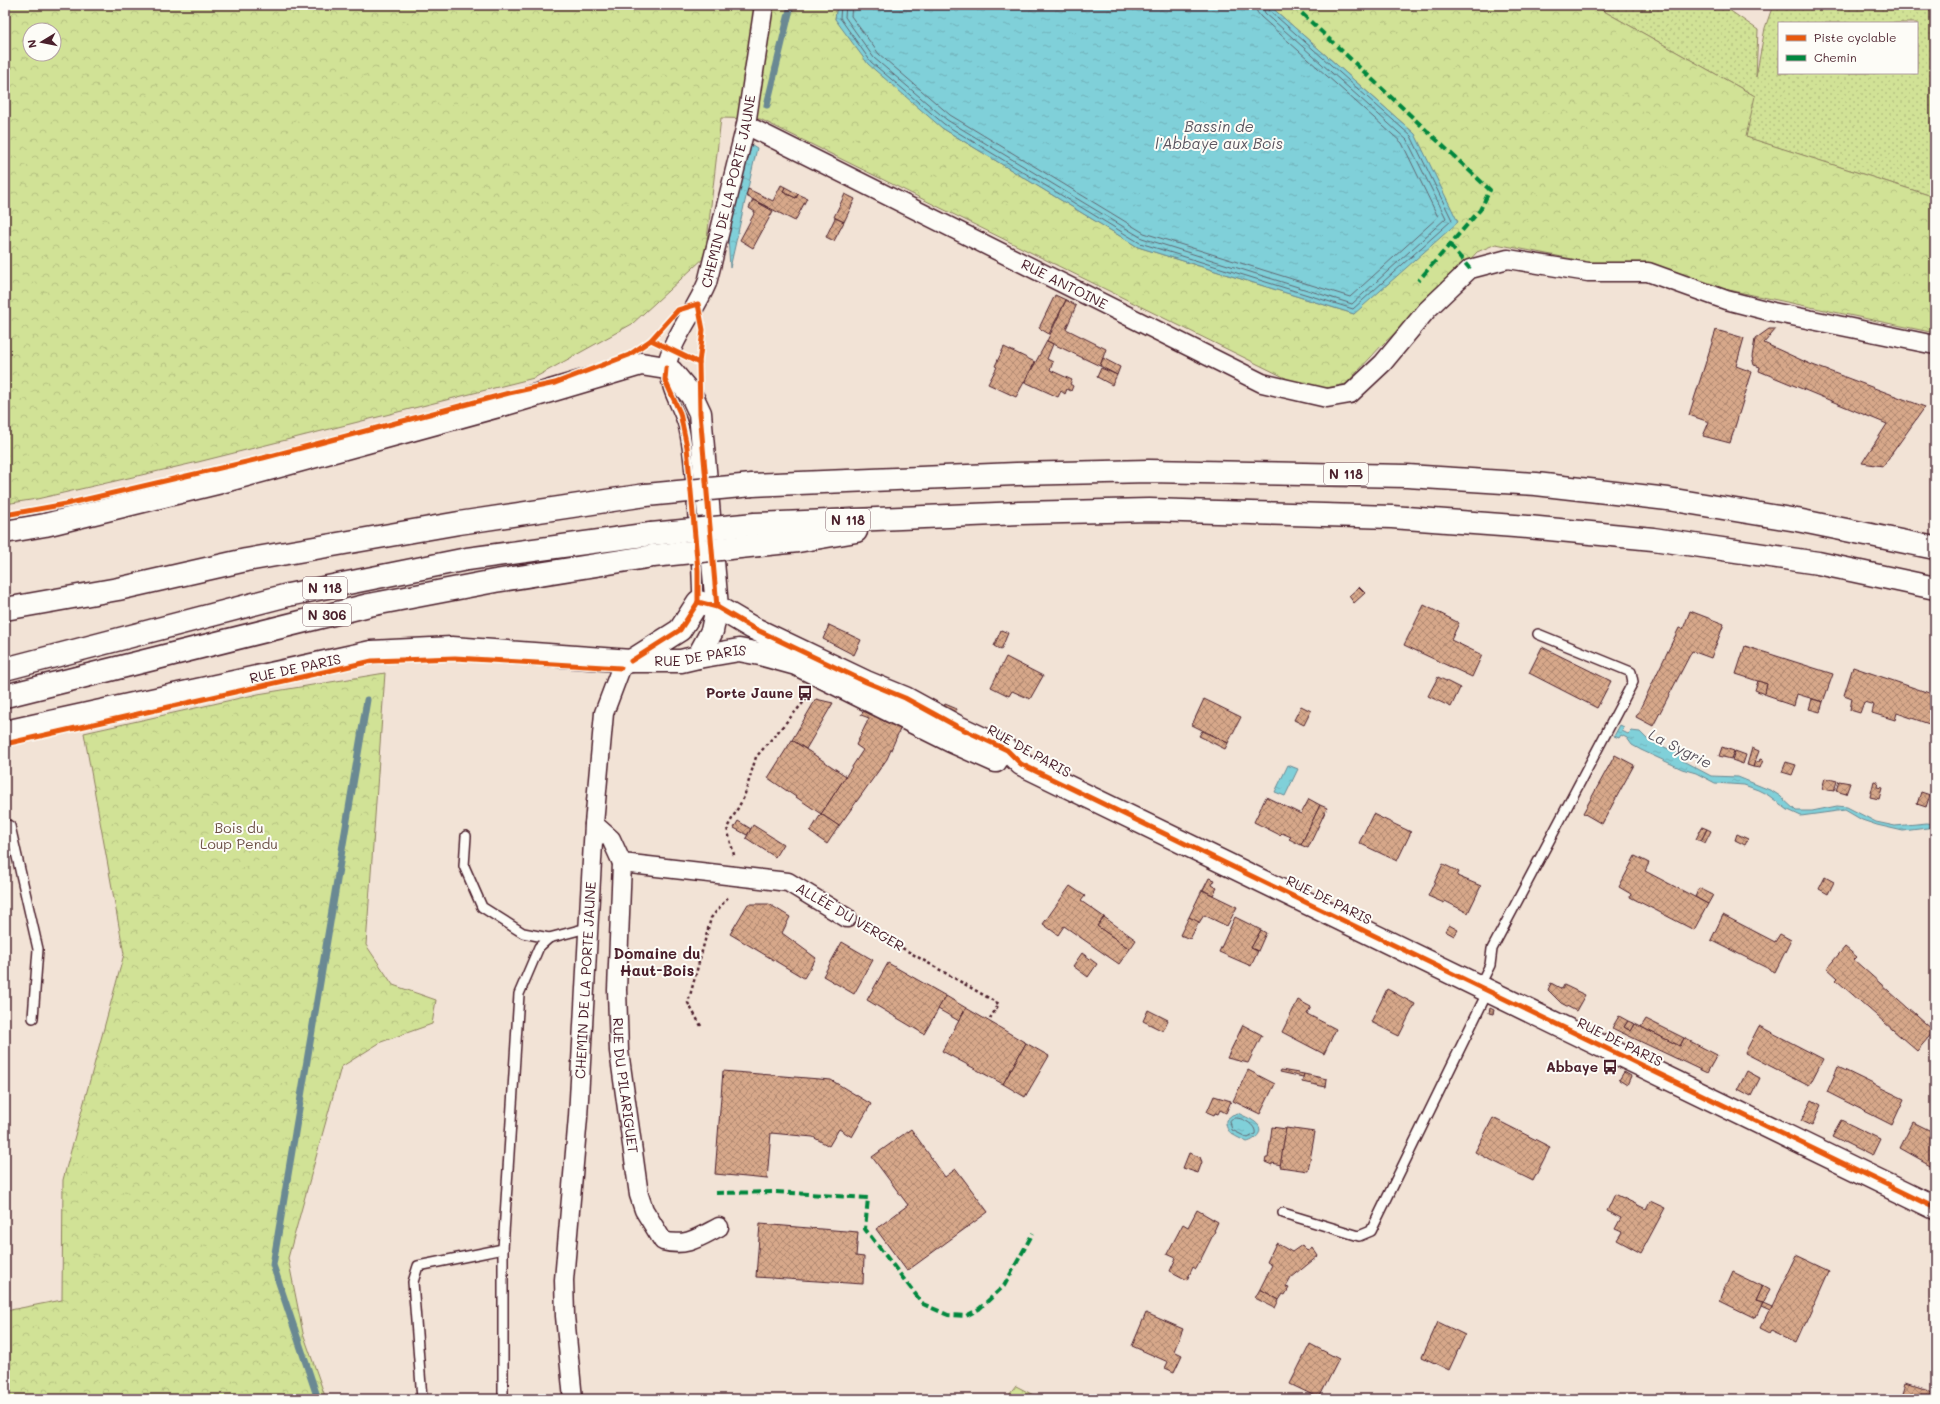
<svg xmlns="http://www.w3.org/2000/svg" width="1940" height="1404" font-family="Mali,sans-serif">
<defs>
<pattern id="grass-dots" width="8" height="8" patternUnits="userSpaceOnUse"><rect width="8" height="8" fill="#d1e296"/><path d="M2 2h.1M6 6h.1" fill="none" stroke="#b5c181" stroke-width="1.8" stroke-linecap="round"/></pattern>
<pattern id="forest-crowns" width="20" height="18" patternUnits="userSpaceOnUse"><rect width="20" height="18" fill="#d1e296"/><path d="M2 6a3 3 0 1 1 6 0M12 15a3 3 0 1 1 6 0" fill="none" stroke="#b5c181"/></pattern>
<pattern id="water-ripples" width="26" height="14" patternUnits="userSpaceOnUse"><rect width="26" height="14" fill="#80d0d9"/><path d="M2 4q2-2 4 0t4 0M15 11q2-2 4 0t4 0" fill="none" stroke="#70b2ba"/></pattern>
<pattern id="building-cross-hatch" width="8" height="8" patternUnits="userSpaceOnUse"><rect width="8" height="8" fill="#d7a88a"/><path d="M0 0l8 8M0 8l8-8" fill="none" stroke="#b08871"/></pattern>
</defs>
<rect width="100%" height="100%" fill="#f2e3d6"/>
<filter id="ink" filterUnits="userSpaceOnUse"><feTurbulence type="fractalNoise" baseFrequency=".025" numOctaves="2"/><feDisplacementMap in="SourceGraphic" scale="8" xChannelSelector="R" yChannelSelector="G"/><feConvolveMatrix kernelMatrix="1 2 1 2 8 2 1 2 1" color-interpolation-filters="sRGB"/></filter>
<g filter="url(#ink)">
<!-- grass -->
<path fill="url(#grass-dots)" stroke="#8e8060" fill-rule="evenodd" d="M1593,5H1722L1758,30L1756,77L1765,28L1773,5H1935V197L1745,137L1753,95ZM1779,23H1917V73H1779Z"/>
<!-- forest -->
<g fill="url(#forest-crowns)" stroke="#8e8060" fill-rule="evenodd">
<path d="M5,5H837L835,19L942,128L1138,247L1354,314L1415,134L1269,5H1593L1755,96L1746,137L1935,197V333L1724,289L1496,244L1477,252L1447,285L1383,344L1346,384L1312,391L760,119L721,118L705,257L632,324L534,378L198,462L37,499L5,504ZM30,30H54V54H30Z"/>
<polygon points="385,673 366,945 393,985 436,1000 432,1024 381,1042 341,1067 288,1258 303,1333 326,1399 5,1399 5,1311 62,1300 63,1180 124,954 84,733 258,694"/>
<polygon points="1016,1386 1041,1399 1006,1399"/>
</g>
<!-- water -->
<g fill="url(#water-ripples)" stroke="#6a8993">
<polygon points="837,5 1269,5 1415,134 1458,222 1354,314 1138,247 942,128 868,64 835,19"/>
<polygon points="749,143 757,148 730,268 728,236"/>
<polygon points="1620,725 1624,727 1622,731 1628,734 1631,731 1640,732 1648,740 1685,756 1683,761 1711,776 1738,777 1772,791 1780,796 1796,811 1812,811 1837,806 1847,807 1876,822 1895,826 1927,823 1935,824 1935,827 1903,831 1877,825 1862,820 1845,810 1801,816 1788,810 1768,795 1758,790 1744,785 1715,783 1696,773 1682,769 1641,750 1632,745 1627,738 1621,735 1619,738 1614,736"/>
<polygon points="1288,765 1298,769 1285,796 1275,792"/>
<path d="M1238,1113C1243,1116 1250,1118 1255,1122C1266,1130 1256,1140 1247,1142C1236,1136 1225,1134 1226,1120L1232,1115Z"/>
</g>
<g fill="none" stroke-linecap="round" stroke-linejoin="round">
<!-- shore -->
<g stroke="#606671" stroke-width="1">
<polyline points="841,5 840,18 871,62 944,124 1140,243 1353,309 1452,220 1411,136 1269,10 1267,5"/>
<polyline points="846,5 845,17 874,58 947,120 1142,238 1352,304 1446,218 1407,140 1265,13 1262,5"/>
<polyline points="852,5 851,16 879,54 950,115 1144,233 1350,297 1438,217 1402,143 1261,17 1257,12 1256,5"/>
<path d="M1234,1118C1242,1117 1257,1125 1255,1134L1248,1138L1232,1130L1230,1122Z"/>
</g>
<!-- stream -->
<g stroke="#6a8993" stroke-width="7">
<polyline points="767,105 791,5"/>
<polyline points="318,1399 273,1265 367,700"/>
</g>
</g>
<!-- building -->
<g fill="url(#building-cross-hatch)" stroke="#4a1f2b">
<polygon points="781,185 785,187 783,192 796,198 798,194 807,198 795,221 746,196 748,189 773,201"/>
<polygon points="785,187 798,194 796,198 783,192"/>
<polygon points="845,194 855,199 844,222 834,217"/>
<polygon points="753,200 773,211 753,248 740,240 755,212 749,208"/>
<polygon points="835,218 844,222 834,241 826,237"/>
<polygon points="1055,295 1066,300 1049,334 1039,328"/>
<polygon points="1066,300 1076,306 1066,329 1106,349 1100,366 1047,341"/>
<polygon points="1769,329 1776,329 1764,343 1810,364 1925,407 1883,466 1862,463 1887,424 1759,371 1760,367 1754,365 1752,357 1755,339"/>
<polygon points="1716,330 1744,338 1736,366 1752,372 1730,443 1703,436 1709,422 1689,415"/>
<polygon points="1047,341 1053,344 1047,359 1053,362 1050,370 1072,380 1070,384 1073,386 1071,391 1067,389 1065,394 1061,391 1058,397 1025,382"/>
<polygon points="1004,347 1035,362 1016,397 988,384 997,367 995,366"/>
<polygon points="1103,358 1120,367 1117,375 1100,366"/>
<polygon points="1101,368 1117,375 1112,385 1097,377"/>
<polygon points="1359,587 1365,593 1354,603 1349,596"/>
<polygon points="1424,605 1459,623 1451,640 1482,655 1472,677 1404,645"/>
<polygon points="1690,611 1724,624 1711,658 1692,651 1653,726 1636,717 1679,628 1683,629"/>
<polygon points="829,625 861,640 854,655 823,639"/>
<polygon points="1001,630 1008,633 1001,650 994,646"/>
<polygon points="1745,646 1833,674 1823,702 1797,694 1794,706 1776,700 1776,698 1764,694 1767,684 1736,674"/>
<polygon points="1542,647 1611,681 1597,708 1529,673"/>
<polygon points="1006,657 1043,676 1030,699 1012,691 1009,696 991,687"/>
<polygon points="1853,667 1935,695 1935,726 1897,713 1895,720 1872,713 1874,705 1864,702 1860,713 1850,710 1852,698 1844,695"/>
<polygon points="1438,677 1460,688 1451,707 1428,696"/>
<polygon points="1758,681 1767,684 1764,694 1755,690"/>
<polygon points="816,699 833,703 806,749 792,740"/>
<polygon points="1204,699 1241,717 1228,743 1192,725"/>
<polygon points="1812,699 1823,702 1820,712 1809,709"/>
<polygon points="945,704 957,709 955,714 943,708"/>
<polygon points="1301,706 1311,711 1304,725 1294,720"/>
<polygon points="864,710 901,727 887,759 839,826 821,814 863,750 856,745 869,718 861,715"/>
<polygon points="1202,731 1228,743 1225,749 1199,736"/>
<polygon points="792,740 846,776 821,814 768,778"/>
<polygon points="1722,747 1734,751 1731,759 1719,756"/>
<polygon points="1752,748 1759,751 1753,767 1747,765"/>
<polygon points="1735,751 1746,755 1743,764 1732,760"/>
<polygon points="1615,755 1634,765 1602,824 1583,813"/>
<polygon points="1760,759 1763,760 1760,768 1753,767 1755,761 1759,762"/>
<polygon points="1786,762 1796,765 1792,775 1782,772"/>
<polygon points="1825,778 1837,781 1834,791 1822,789"/>
<polygon points="1839,781 1850,783 1846,794 1836,791"/>
<polygon points="1874,781 1878,782 1877,787 1882,788 1879,799 1870,797"/>
<polygon points="1921,792 1930,795 1926,807 1917,804"/>
<polygon points="1266,797 1301,814 1309,799 1320,805 1301,845 1289,839 1291,837 1282,833 1280,835 1254,822"/>
<polygon points="1320,805 1327,808 1308,848 1301,845"/>
<polygon points="821,814 839,826 827,844 810,832"/>
<polygon points="1373,814 1411,832 1397,861 1359,843"/>
<polygon points="738,821 751,829 747,835 734,828"/>
<polygon points="753,825 783,844 775,857 746,838"/>
<polygon points="1702,827 1707,829 1701,841 1696,839"/>
<polygon points="1707,829 1711,831 1705,843 1701,841"/>
<polygon points="1737,834 1748,839 1745,845 1735,840"/>
<polygon points="1635,856 1649,863 1645,871 1708,904 1694,930 1630,897 1631,894 1619,887"/>
<polygon points="1443,864 1459,872 1457,876 1481,886 1468,913 1445,901 1444,903 1428,896"/>
<polygon points="1825,877 1834,882 1828,894 1819,889"/>
<polygon points="1209,878 1215,880 1212,885 1217,888 1213,895 1203,890"/>
<polygon points="1070,886 1085,896 1081,901 1104,917 1097,926 1130,949 1119,964 1064,926 1058,935 1043,924"/>
<polygon points="1699,888 1713,895 1708,904 1695,897"/>
<polygon points="1202,890 1237,907 1227,926 1204,915 1199,923 1189,917"/>
<polygon points="748,904 769,904 790,917 782,933 816,958 804,978 730,934"/>
<polygon points="1723,915 1775,942 1780,934 1791,940 1775,972 1711,940"/>
<polygon points="1104,917 1136,940 1130,949 1097,926"/>
<polygon points="1189,917 1199,922 1190,939 1180,935"/>
<polygon points="1235,917 1261,930 1251,948 1258,951 1251,966 1219,952"/>
<polygon points="1449,925 1458,930 1454,936 1445,931"/>
<polygon points="1261,930 1266,933 1258,951 1251,948"/>
<polygon points="842,942 873,960 854,994 823,976"/>
<polygon points="1845,947 1857,957 1854,960 1934,1031 1917,1051 1836,980 1838,978 1827,968"/>
<polygon points="1082,953 1097,964 1088,977 1073,966"/>
<polygon points="888,963 946,996 924,1034 867,1000"/>
<polygon points="1551,983 1562,989 1564,985 1585,995 1576,1011 1561,1003 1548,990"/>
<polygon points="1387,989 1415,1004 1399,1036 1371,1022"/>
<polygon points="946,996 966,1008 959,1021 938,1009"/>
<polygon points="1298,1000 1311,1007 1307,1014 1336,1029 1324,1054 1282,1032"/>
<polygon points="966,1008 1026,1043 1003,1084 942,1051"/>
<polygon points="1490,1008 1494,1010 1493,1014 1489,1013"/>
<polygon points="1148,1010 1168,1020 1163,1031 1143,1021"/>
<polygon points="1619,1016 1628,1021 1624,1027 1631,1031 1635,1024 1680,1046 1684,1038 1717,1055 1707,1073 1612,1028"/>
<polygon points="1646,1019 1684,1038 1680,1046 1641,1027"/>
<polygon points="1628,1021 1635,1024 1631,1031 1624,1027"/>
<polygon points="1243,1025 1262,1035 1248,1063 1227,1058"/>
<polygon points="1759,1026 1823,1059 1809,1086 1745,1053"/>
<polygon points="1026,1043 1049,1056 1025,1097 1003,1084"/>
<polygon points="1838,1067 1904,1099 1892,1125 1827,1092"/>
<polygon points="1248,1070 1275,1084 1260,1114 1233,1101"/>
<polygon points="1281,1070 1304,1074 1303,1077 1280,1072"/>
<polygon points="723,1071 831,1080 871,1104 852,1137 839,1129 829,1146 813,1137 771,1133 767,1179 715,1174"/>
<polygon points="1747,1071 1760,1078 1751,1096 1738,1089"/>
<polygon points="1624,1072 1631,1076 1627,1085 1619,1080"/>
<polygon points="1304,1074 1327,1079 1326,1087 1302,1082"/>
<polygon points="1214,1096 1231,1101 1226,1113 1220,1110 1218,1114 1215,1113 1214,1115 1207,1112"/>
<polygon points="1812,1100 1821,1105 1812,1126 1801,1121"/>
<polygon points="1493,1118 1550,1147 1533,1181 1475,1152"/>
<polygon points="1841,1120 1880,1139 1872,1156 1832,1136"/>
<polygon points="1913,1122 1935,1133 1935,1171 1931,1169 1932,1166 1900,1148"/>
<polygon points="1272,1127 1286,1129 1281,1165 1272,1163 1272,1165 1265,1162 1266,1158 1268,1158"/>
<polygon points="1286,1128 1315,1132 1308,1171 1280,1167"/>
<polygon points="911,1129 945,1177 956,1169 988,1212 907,1271 876,1229 908,1205 872,1157"/>
<polygon points="1189,1153 1200,1157 1202,1162 1198,1173 1183,1168"/>
<polygon points="1615,1194 1646,1209 1650,1201 1665,1208 1641,1253 1617,1240 1622,1232 1615,1229 1621,1218 1607,1211"/>
<polygon points="1197,1210 1218,1222 1214,1231 1215,1231 1196,1269 1193,1267 1187,1280 1170,1271 1176,1258 1167,1254 1183,1224 1188,1227"/>
<polygon points="760,1224 858,1232 856,1256 864,1257 863,1284 756,1277"/>
<polygon points="1276,1243 1292,1252 1302,1245 1307,1251 1312,1247 1318,1256 1291,1278 1286,1287 1289,1288 1285,1295 1283,1294 1279,1300 1260,1289 1272,1265 1267,1262"/>
<polygon points="1796,1255 1830,1271 1798,1342 1773,1330 1771,1333 1761,1328"/>
<polygon points="1733,1272 1762,1286 1755,1301 1762,1303 1755,1318 1720,1301"/>
<polygon points="1762,1286 1769,1290 1762,1303 1755,1301"/>
<polygon points="1260,1289 1279,1300 1275,1308 1255,1298"/>
<polygon points="1762,1303 1771,1307 1769,1311 1760,1307"/>
<polygon points="1146,1313 1183,1329 1174,1351 1182,1355 1174,1372 1165,1368 1168,1362 1132,1346"/>
<polygon points="1438,1322 1465,1335 1449,1370 1422,1357"/>
<polygon points="1310,1344 1339,1359 1319,1398 1290,1384"/>
<polygon points="1907,1383 1935,1392 1935,1399 1902,1399"/>
</g>
<g fill="none" stroke-linecap="round" stroke-linejoin="round">
<!-- service casing -->
<g stroke="#4a1f2b" stroke-width="12">
<g id="service">
<path d="M666,371C664,390 680,410 684,429C691,461 691,497 694,530"/>
<polyline points="696,551 698,602"/>
<polyline points="5,824 10,826 38,949 33,1018"/>
<polyline points="466,836 464,866 482,907 523,933 549,938"/>
<polyline points="1479,987 1490,965 1492,949 1633,682 1631,672 1538,634"/>
<polyline points="1283,1213 1359,1236 1371,1231 1488,991"/>
<polyline points="422,1399 413,1282 418,1266 503,1249"/>
<polyline points="503,1399 503,1249 519,994 539,947 549,938 587,928"/>
</g>
</g>
<!-- minor casing -->
<g stroke="#4a1f2b" stroke-width="21">
<g id="minor">
<path id="s1" d="M746,125L1262,383L1327,398L1350,394L1383,363L1427,310L1470,269L1508,259L1588,272H1648L1726,300L1773,312L1935,345"/>
<path id="s2" d="M666,368C672,338 695,312 707,283L746,125L764,5"/>
<polyline points="594,824 611,839 622,863 788,882 847,918"/>
<path id="s3" d="M622,863L617,990L619,1051L639,1195L644,1210L663,1241C686,1247 698,1238 719,1227"/>
<path id="s4" d="M573,1399L565,1316L564,1280L578,1117L594,824L604,713L621,668L631,661"/>
</g>
</g>
<!-- tertiary casing -->
<g stroke="#4a1f2b" stroke-width="25">
<g id="tertiary">
<polyline points="5,532 45,525 221,482 513,402 641,364 666,368 672,372 692,396 700,413 717,607 712,631 698,657"/>
<polyline points="631,661 680,630 698,602 717,607 751,627 866,682 905,698 958,727 1007,750 1021,764 1935,1208"/>
<path id="s5" d="M5,732L371,652L452,648L631,661H681L698,657L739,650L760,654L796,664L951,741L996,761"/>
</g>
</g>
<!-- trunk casing -->
<g stroke="#4a1f2b" stroke-width="25">
<g id="trunk">
<polyline points="752,485 1016,474 1149,471 1407,476 1536,484 1668,499 1797,520 1935,548"/>
<polyline points="755,524 1020,513 1149,510 1392,517 1528,527 1653,539 1818,563 1935,588"/>
<polyline points="759,545 798,541 856,531"/>
<polyline points="5,609 118,589 246,560 459,523 646,495"/>
<polyline points="5,669 288,595 467,559 651,534"/>
<polyline points="5,696 369,605 495,581 653,556"/>
</g>
</g>
<!-- path -->
<g stroke="#4a1f2b" stroke-width="2.5" stroke-dasharray="3 3" stroke-linecap="butt">
<polyline points="734,855 727,828 744,797 756,757 809,696"/>
<polyline points="866,927 999,1004 989,1020"/>
<polyline points="701,1026 688,1003 711,918 729,896"/>
</g>
<!-- service -->
<use href="#service" stroke="#fdfcf7" stroke-width="9"/>
<!-- minor -->
<use href="#minor" stroke="#fdfcf7" stroke-width="18"/>
<!-- tertiary -->
<use href="#tertiary" stroke="#fdfcf7" stroke-width="22"/>
<!-- trunk -->
<use href="#trunk" stroke="#fdfcf7" stroke-width="22"/>
<!-- trunk-bridge casing -->
<g stroke="#4a1f2b" stroke-width="25" stroke-linecap="butt">
<g id="trunk-bridge">
<polyline points="646,495 752,485"/>
<polyline points="651,534 755,524"/>
<polyline points="653,556 759,545"/>
</g>
</g>
<!-- trunk-bridge -->
<use href="#trunk-bridge" stroke="#fdfcf7" stroke-width="22"/>
<!-- quiet -->
<g stroke="#00873e" stroke-width="4" stroke-dasharray="8 4" stroke-linecap="butt">
<polyline points="1293,5 1490,190 1480,210 1418,281"/>
<polyline points="1450,245 1470,269"/>
<polyline points="716,1193 776,1192 868,1198 865,1229 923,1304 948,1315 966,1316 979,1309 1004,1286 1033,1233"/>
</g>
<!-- cycleway casing -->
<g stroke="#fdfcf7" stroke-width="8">
<g id="cycleway">
<polyline points="651,340 699,363"/>
<polyline points="666,368 665,380 680,413 687,447 698,570 698,602"/>
<polyline points="5,515 66,504 263,458 509,393 555,383 629,355 651,340 678,310 698,304 703,330 699,363 700,413 717,607"/>
<polyline points="698,602 717,607 751,627 866,682 905,698 958,727 1007,750 1021,764 1935,1208"/>
<polyline points="631,661 680,630 698,602"/>
<polyline points="5,744 372,661 455,658 621,668"/>
</g>
</g>
<!-- cycleway -->
<use href="#cycleway" stroke="#e8590c" stroke-width="5"/>
</g>
</g>
<!-- icons -->
<defs>
<g id="bus-bare" transform="scale(1.2)"><path d="M-5-6H5V4H4V6H2V4H-2V6H-4V4H-5ZM-3.5-4V0h7V-4ZM-3.5 1.2v1.5H-2V1.2ZM2 1.2v1.5H3.5V1.2Z" fill="#4a1f2b" stroke="#fdfcf7" stroke-width="2.5" paint-order="stroke"/></g>
</defs>
<g fill-rule="evenodd">
<use href="#bus-bare" x="805" y="693"/>
<use href="#bus-bare" x="1610" y="1067"/>
</g>
<g text-anchor="middle" stroke-width="4" stroke-linejoin="round" paint-order="stroke">
<!-- shield labels -->
<g fill="#fdfcf7" stroke="#806168" stroke-width="1">
<rect x="1324" y="463" width="44" height="22" rx="3"/>
<rect x="826" y="509" width="44" height="22" rx="3"/>
<rect x="303" y="577" width="44" height="22" rx="3"/>
<rect x="303" y="604" width="48" height="22" rx="3"/>
</g>
<g font-size="13" font-weight="bold" fill="#4a1f2b">
<text x="1346" y="479">N 118</text>
<text x="848" y="525">N 118</text>
<text x="325" y="593">N 118</text>
<text x="327" y="620">N 306</text>
</g>
<!-- street labels -->
<g font-size="14" fill="#4a1f2b" stroke="#fdfcf7">
<text dy="5" stroke="none"><textPath href="#s2" startOffset="189">CHEMIN DE LA PORTE JAUNE</textPath></text>
<text dy="5" stroke="none"><textPath href="#s1" startOffset="356">RUE ANTOINE</textPath></text>
<text dy="5" stroke="none"><textPath href="#s5" startOffset="705">RUE DE PARIS</textPath></text>
<text dy="5" stroke="none"><textPath href="#s5" startOffset="297">RUE DE PARIS</textPath></text>
<text transform="translate(1029 751) rotate(29)" y="5">RUE DE PARIS</text>
<text transform="translate(1329 900) rotate(26)" y="5">RUE DE PARIS</text>
<text transform="translate(850 917) rotate(30)" y="5">ALLÉE DU VERGER</text>
<text dy="5" stroke="none"><textPath href="#s4" startOffset="420">CHEMIN DE LA PORTE JAUNE</textPath></text>
<text transform="translate(1620 1042) rotate(26)" y="5">RUE DE PARIS</text>
<text dy="5" stroke="none"><textPath href="#s3" startOffset="223">RUE DU PILARIGUET</textPath></text>
</g>
<!-- poi labels -->
<g font-size="14" font-weight="bold" fill="#4a1f2b" stroke="#fdfcf7" text-anchor="end">
<text x="793" y="698">Porte Jaune</text>
<text x="1598" y="1072">Abbaye</text>
</g>
<!-- park labels -->
<g font-size="14" fill="#6c5046" stroke="#fdfcf7">
<text x="239" y="833">Bois du<tspan x="239" dy="16">Loup Pendu</tspan></text>
</g>
<!-- water labels -->
<g font-size="15" font-style="italic" fill="#5a545f" stroke="#fdfcf7">
<text x="1219" y="132">Bassin de<tspan x="1219" dy="17">l'Abbaye aux Bois</tspan></text>
<text transform="translate(1680 749) rotate(27)" y="5">La Sygrie</text>
</g>
<!-- neighbourhood labels -->
<g font-size="15" font-weight="bold" fill="#4a1f2b" stroke="#fdfcf7">
<text x="657" y="959">Domaine du<tspan x="657" dy="17">Haut-Bois</tspan></text>
</g>
</g>
<!-- margin -->
<rect width="1940" height="1404" fill="none" stroke="#fdfcf7" stroke-width="20"/>
<rect x="10" y="10" width="1920" height="1384" fill="none" stroke="#4a1f2b" stroke-width="1.5" filter="url(#ink)"/>
<!-- legend -->
<rect x="1778" y="22" width="140" height="52" fill="#fdfcf7" stroke="#b5a4a5"/>
<rect x="1786" y="35" width="20" height="6" fill="#e8590c" stroke="#b5a4a5"/>
<text x="1814" y="42" font-size="12" fill="#4a1f2b">Piste cyclable</text>
<rect x="1786" y="55" width="20" height="6" fill="#00873e" stroke="#b5a4a5"/>
<text x="1814" y="62" font-size="12" fill="#4a1f2b">Chemin</text>
<!-- north arrow -->
<g transform="translate(42 42) rotate(260)"><circle r="19" fill="#fdfcf7" stroke="#b5a4a5"/>
<path d="M0-3L7 15L0 10L-7 15Z" fill="#4a1f2b"/>
<text y="-6" font-size="11" font-weight="bold" text-anchor="middle" fill="#4a1f2b">N</text>
</g>
</svg>
